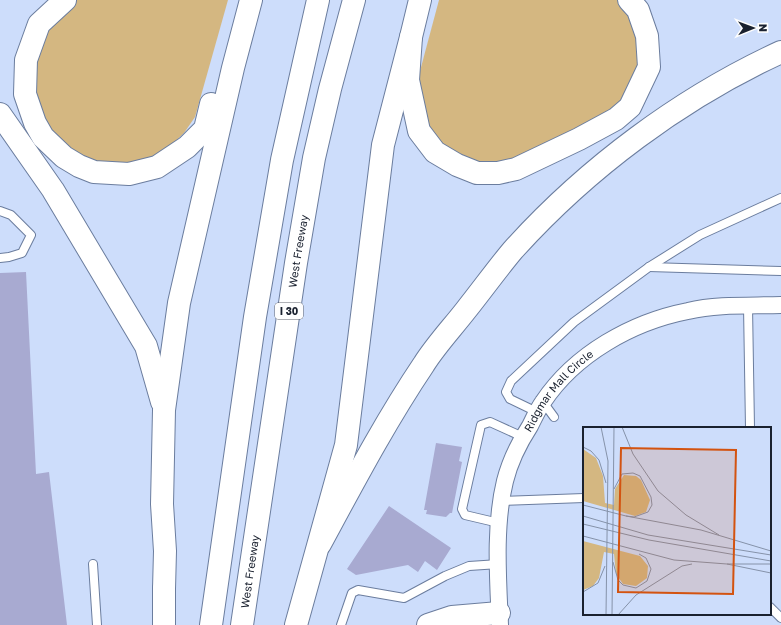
<svg xmlns="http://www.w3.org/2000/svg" width="781" height="625" font-family="'Golos Text',sans-serif">
<rect width="100%" height="100%" fill="#cdddfb"/>
<!-- green -->
<g fill="#d4b781">
<polygon points="72,0 228,0 195,117 184,133 166,150 143,161 107,165 79,155 47,127 34,99 36,48 46,23"/>
<polygon points="439,0 620,0 636,19 642,64 633,86 609,116 502,164 467,160 437,141 420,114 416,86"/>
</g>
<!-- building -->
<g fill="#a8aad1">
<polygon points="26,272 36,474 49,472 67,625 0,625 0,273"/>
<polygon points="436,443 462,447 459,461 462,462 452,513 450,513 446,517 426,514 427,510 424,510"/>
<polygon points="389,506 451,548 437,570 425,561 418,572 408,565 356,575 347,569"/>
</g>
<g fill="none" stroke-linecap="round" stroke-linejoin="round">
<!-- lane casing -->
<g stroke="#6b7d9e" stroke-width="10">
<g id="lane">
<polyline points="0,211 11,215 31,235 22,253 9,257 0,258"/>
<polyline points="649,267 781,271"/>
<polyline points="748,306 750,428"/>
<polyline points="543,402 554,417"/>
<polyline points="537,412 510,399 506,392 511,381 574,322 649,267 700,235 781,198"/>
<polyline points="502,501 584,498"/>
<polyline points="499,523 465,515 462,509 481,425 490,422 523,437"/>
<polyline points="93,564 97,625"/>
<polyline points="770,607 781,618"/>
<polyline points="341,625 352,593 358,590 404,598 445,576 469,566 499,564"/>
</g>
</g>
<!-- street casing -->
<g stroke="#6b7d9e" stroke-width="18">
<g id="street">
<path id="s1" d="M500,625C498,578 494,526 505,481C510,461 519,443 530,426C534,418 538,409 543,402C575,354 632,322 688,311C718,304 750,306 781,305"/>
</g>
</g>
<!-- secondary casing -->
<g stroke="#6b7d9e" stroke-width="24">
<polyline id="secondary" points="428,625 452,617 499,613"/>
</g>
<!-- primary casing -->
<g stroke="#6b7d9e" stroke-width="24">
<g id="primary">
<polyline points="65,0 39,24 26,60 25,94 35,123 43,137 64,157 79,166 94,172 129,174 157,167 187,147 205,129 211,104"/>
<polyline points="420,0 411,37 408,80 419,131 435,152 457,165 477,173 498,173 516,169 579,139 616,119 630,107 649,67 647,36 638,10 629,0"/>
<polyline points="0,114 53,190 146,346 162,402"/>
<polyline points="164,589 165,551 162,504 164,410 179,303 233,68 251,0"/>
</g>
</g>
<!-- highway casing -->
<g stroke="#6b7d9e" stroke-width="24">
<g id="highway">
<path d="M320,544C353,483 385,422 424,364C436,345 452,328 466,310C482,290 497,269 513,250C587,168 681,98 781,52"/>
<polyline points="164,625 164,589"/>
<polyline points="211,625 255,317 282,160 318,0"/>
<path id="s2" d="M242,625L296,263L314,158L330,89L354,0"/>
<polyline points="296,625 346,445 383,145 411,37"/>
</g>
</g>
<!-- lane -->
<use href="#lane" stroke="#fff" stroke-width="8"/>
<!-- street -->
<use href="#street" stroke="#fff" stroke-width="16"/>
<!-- secondary -->
<use href="#secondary" stroke="#fff" stroke-width="22"/>
<!-- primary -->
<use href="#primary" stroke="#fff" stroke-width="22"/>
<!-- highway -->
<use href="#highway" stroke="#fff" stroke-width="22"/>
</g>
<g text-anchor="middle" stroke-width="3" stroke-linejoin="round" paint-order="stroke">
<!-- shield labels -->
<rect fill="#fefefe" stroke="#5e636d" stroke-width="1" x="275" y="303" width="28" height="16" rx="3"/>
<g font-size="10" font-weight="bold" fill="#1a212f">
<text x="289" y="315">I 30</text>
</g>
<!-- street labels -->
<g font-size="11" fill="#1a212f" stroke="#fefefe">
<text dy="4" stroke="none"><textPath href="#s2" startOffset="378">West Freeway</textPath></text>
<text dy="4" stroke="none"><textPath href="#s1" startOffset="251">Ridgmar Mall Circle</textPath></text>
<text dy="4" stroke="none"><textPath href="#s2" startOffset="54">West Freeway</textPath></text>
</g>
</g>
<!-- overview -->
<g transform="translate(583 427)">
<rect width="188" height="188" fill="#cdddfb"/>
<path d="M0,22L13,31L20,49L22,76L31,78L32,62L41,48L53,49L58,53L67,73L63,85L52,89L0,74ZM0,114L57,129L65,139L64,151L53,159L40,157L33,147L31,127L21,125L16,151L10,159L0,163Z" fill="#d4b781"/>
<path fill="none" stroke="#8592a9" stroke-width="1" d="M18,0L25,34L23,188M39,0L50,27L75,64L103,88L136,108M0,20L8,24L16,33L23,56M0,78L43,89L51,90L65,85L69,78L68,70L57,49L50,46L39,47L31,62M0,89L65,108L188,128M43,89L118,103L188,124M0,97L66,113L188,134M0,109L91,133L144,137L188,146M30,135L35,153L40,158L53,161L64,154L68,142L63,131L56,127M144,137H188M0,165L15,156L22,139M29,188L31,0M35,188L53,168L99,139L109,137"/>
<path fill="#d35310" fill-opacity="0.15" stroke="#d35310" stroke-width="2" d="M38,21L153,23L150,167L35,165Z"/>
<rect width="188" height="188" fill="none" stroke="#1a212f" stroke-width="2"/>
</g>
<!-- north arrow -->
<g transform="translate(753 28) rotate(89)" stroke="#fefefe" stroke-width="3" paint-order="stroke">
<path d="M0-3L7 15L0 10L-7 15Z" fill="#1a212f"/>
<text y="-6" font-size="11" font-weight="bold" text-anchor="middle" fill="#1a212f">N</text>
</g>
</svg>
